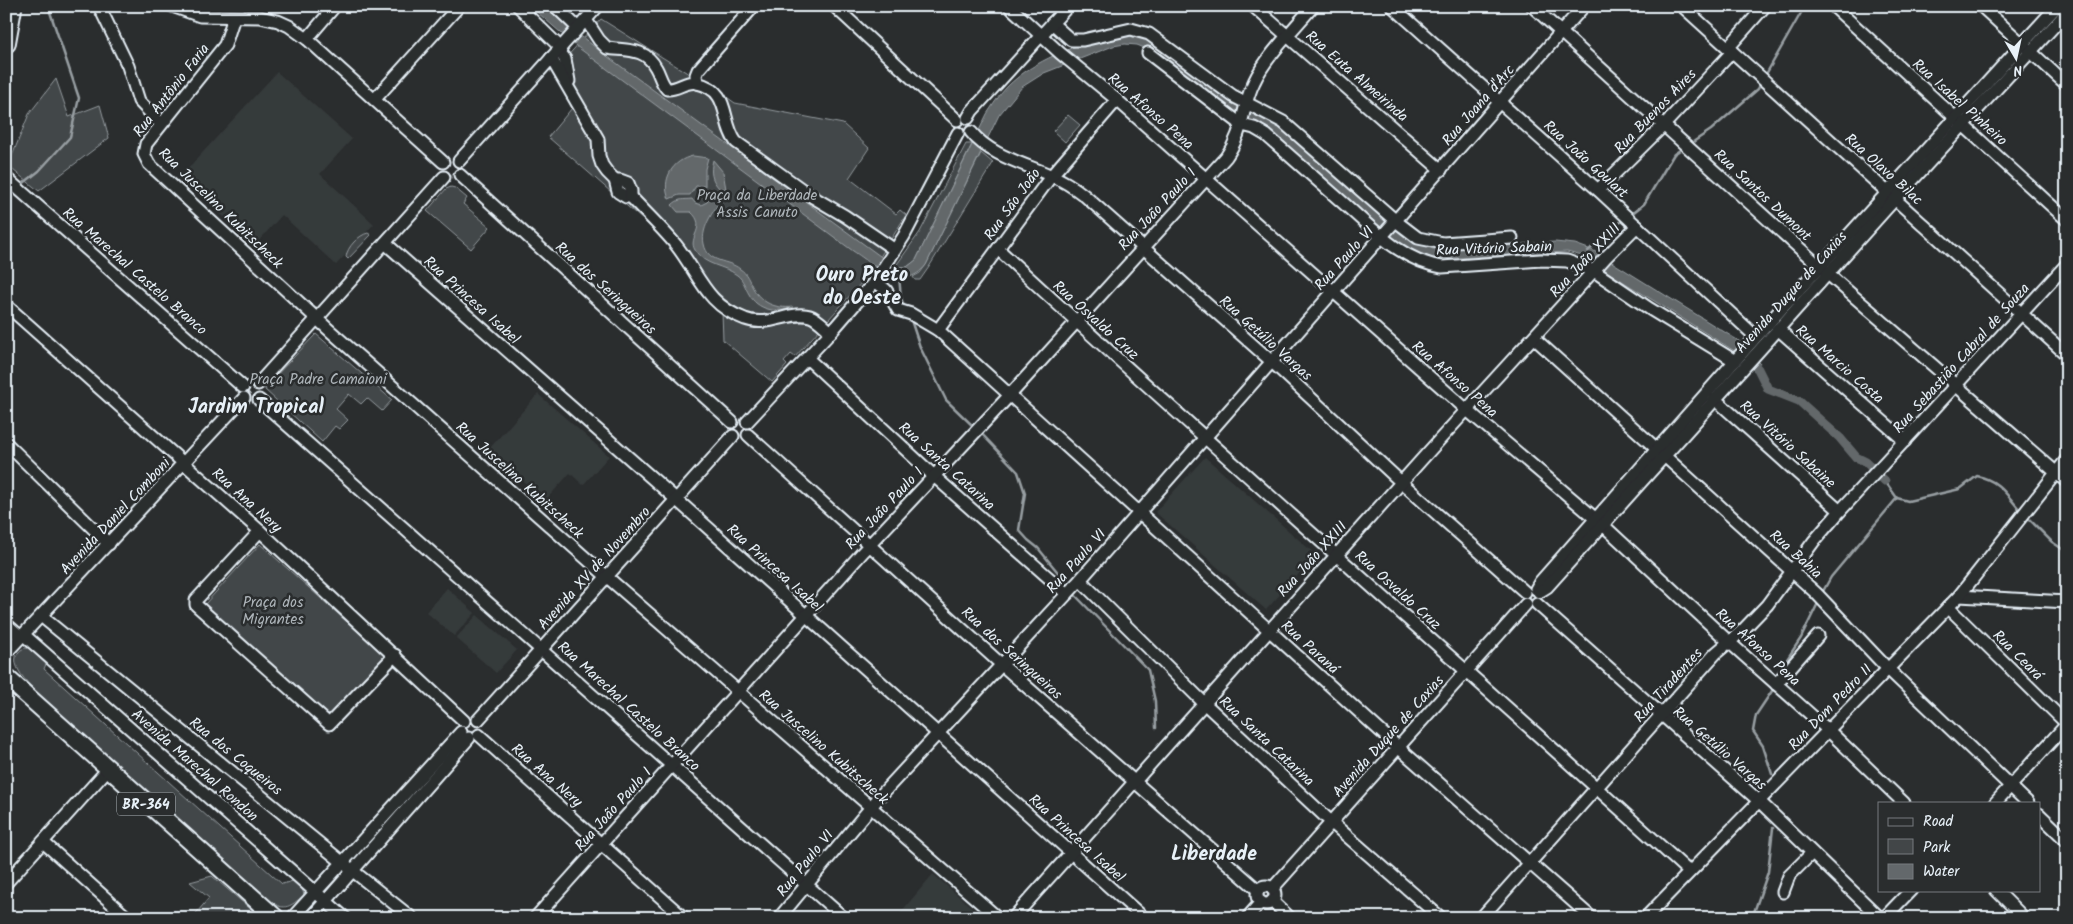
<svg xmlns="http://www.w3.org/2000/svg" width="2073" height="924" font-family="Kalam,sans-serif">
<rect width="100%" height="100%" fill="#2a2d2e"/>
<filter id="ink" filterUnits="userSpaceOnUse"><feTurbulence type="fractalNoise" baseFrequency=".02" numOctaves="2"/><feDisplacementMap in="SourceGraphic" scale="10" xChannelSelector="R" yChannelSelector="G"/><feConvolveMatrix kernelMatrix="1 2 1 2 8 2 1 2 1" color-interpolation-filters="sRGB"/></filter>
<g filter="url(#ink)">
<!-- built -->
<g fill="#363a3b">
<polygon points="277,72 352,139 320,174 374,224 336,265 282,215 255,245 180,177"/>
<polygon points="538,394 609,456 583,485 570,473 545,501 488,450"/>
<polygon points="1205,457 1316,555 1266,610 1155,512"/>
<polygon points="447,588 475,613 454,636 426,612"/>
<polygon points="477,615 517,650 496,673 456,638"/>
<polygon points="933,874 953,891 984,918 896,918"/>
</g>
<!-- green -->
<g fill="#424648" stroke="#959ca0">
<polygon points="601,19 689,74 700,78 735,103 843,124 869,148 849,178 896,214 900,210 906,215 870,273 795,357 791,354 784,362 787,365 772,382 723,340 722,312 702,296 667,241 548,137 572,108 554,71"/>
<polygon points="56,79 69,117 100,105 109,138 39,191 8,166 29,114"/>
<polygon points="1068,115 1080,125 1065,142 1053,131"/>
<polygon points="966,144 972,144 916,260 907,267 895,267 920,232"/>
<polygon points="981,153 993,163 929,267 920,280 915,280 913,277 920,273 926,265"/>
<polygon points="451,187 455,188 467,198 463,204 490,227 471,249 427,211 446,189"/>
<path d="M368,233L371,235L348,259L346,257C347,247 359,235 368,233Z"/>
<polygon points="316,334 392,400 382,411 367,398 361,404 349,394 336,409 348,420 339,429 335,426 322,442 265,390 266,386"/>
<polygon points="260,544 385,656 329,715 204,605"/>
<path d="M24,648H29L46,664L44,669L282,884L293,881L302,888L304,895C293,904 286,912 273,903L45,700C34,689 0,661 24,648Z"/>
<polygon points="212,876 261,918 192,918 209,898 190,882"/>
</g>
<!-- water -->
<g fill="#63686b" stroke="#989fa3">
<path d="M530,6H546L564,23L600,51L895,267H907L916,260L987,114C996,100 1004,88 1017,78C1039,59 1081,43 1109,36C1122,33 1135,35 1147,37L1278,123L1410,239L1433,249L1555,242L1575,244L1594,251L1739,341L1760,363L1754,371L1733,350L1582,256L1567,252L1439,259C1423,257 1412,251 1399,243L1271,131L1236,114L1147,49L1137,45L1125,44L1113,46L1044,73L1022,87L999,115L926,265C903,294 876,266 853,251L576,46Z"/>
<path d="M693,156L708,158L705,169V186H696L690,195H679L669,199C661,180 672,160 693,156Z"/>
<path d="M713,160L723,172L726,189H720C711,180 710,172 713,160Z"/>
<path d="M719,194L724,195C716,208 700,227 704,244C708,264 728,259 740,269C747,273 749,281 753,288C761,303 776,309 793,307C777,314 757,310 749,294C745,288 744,280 737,275C724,265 704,266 695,250C687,237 708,227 691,212H678L672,205C679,198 683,200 692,199L695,203L701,205L707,202L709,196Z"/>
</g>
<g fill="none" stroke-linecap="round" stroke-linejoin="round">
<!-- stream -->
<g stroke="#989fa3" stroke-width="2.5">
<polyline points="1765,76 1805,6"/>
<polyline points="1690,144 1711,130 1758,89 1761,83"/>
<polyline points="20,186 39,171 70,137 79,98 48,6"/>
<polyline points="6,195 13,190"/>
<polyline points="1630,215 1644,204 1674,154 1683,148"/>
<polyline points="1588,251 1625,218"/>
<polyline points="899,277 901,297 904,307"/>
<polyline points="912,323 920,347 946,400 974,427"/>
<polyline points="980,432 1018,472 1025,493 1019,530 1028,540 1038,548 1065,581"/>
<path d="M1885,481L1897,498L1908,501L1960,489L1977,476C2001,481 2006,495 2021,511"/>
<polyline points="2027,517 2052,542 2067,552"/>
<polyline points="1822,593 1831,577 1897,498"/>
<polyline points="1074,594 1148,670 1155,701 1156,728"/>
<polyline points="1778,673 1801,638 1819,601"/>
<polyline points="1772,774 1763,746 1753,731 1756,715 1772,691"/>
<polyline points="1752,918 1768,872 1773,828"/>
</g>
<!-- canal -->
<polyline stroke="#63686b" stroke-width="9" points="1748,359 1758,369 1768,389 1799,401 1840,438 1856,457 1866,462 1885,481"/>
<!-- minor casing -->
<g stroke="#e8f1f8" stroke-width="15">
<g id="minor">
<polyline points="99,6 128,66 139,101 161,124"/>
<polyline points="172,6 200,16 260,17 278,21 289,26 307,39 443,162"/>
<polyline points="518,6 561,48"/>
<polyline points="555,6 578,28"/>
<polyline points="834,6 957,120"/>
<polyline points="1009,6 1060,53 1117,100 1467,410 1603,525 1729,642 1828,730 1904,803"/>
<polyline points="1253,6 1441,170"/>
<polyline points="1392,6 1598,190 1756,337"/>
<polyline points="1532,6 1828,274 2067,482"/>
<polyline points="1682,6 2067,355"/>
<polyline points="1833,6 2067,220"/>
<polyline points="1981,6 2067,85"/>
<polyline points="234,17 225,45 146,144 144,154 149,164 328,329 606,576 998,918"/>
<path d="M586,20L599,40L607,48C626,51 645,47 656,68C660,75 661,83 667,89C678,90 686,80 697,83C732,91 720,121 736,142L811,196L845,216L895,250"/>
<polyline points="1052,23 1071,40 1083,40 1131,29 1149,34 1233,96 1283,122 1397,222 1418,238 1443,243 1512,238"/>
<polyline points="307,39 335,6"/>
<polyline points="9,45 16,6"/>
<polyline points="1728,48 1765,6"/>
<polyline points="558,50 565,59 569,81"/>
<path d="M1148,53L1242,125L1254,128L1266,135C1291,157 1316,179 1341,201C1371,227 1401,261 1442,267L1541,260L1567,261L1594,271L1650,309L1735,361"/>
<path d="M551,58L598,139L599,156L602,165L607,172L615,180L618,192L626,197H631C646,213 662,228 676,245C699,274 706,305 745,319C768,328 791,310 810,316C817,318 825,327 831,332"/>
<polyline points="697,83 696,75 698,70 754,6"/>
<polyline points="375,99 459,6"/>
<polyline points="968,118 972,111 1068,6"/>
<path d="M971,132C990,156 1026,164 1052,176C1065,181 1075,188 1085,196L1271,361L1401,482L1525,592"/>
<polyline points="459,161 598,6"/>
<polyline points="460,175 732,422"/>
<polyline points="6,178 243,387"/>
<polyline points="615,180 620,180 628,183 631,191 631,197"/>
<polyline points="1598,190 1664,125 1732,52"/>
<polyline points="385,243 686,508 1144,918"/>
<path d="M998,249C1225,460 1460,662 1689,872"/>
<polyline points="875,281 886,290 898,310 911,314 938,330 1399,748 1592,918"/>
<polyline points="6,305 260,531 464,721"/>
<polyline points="1778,329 1905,441"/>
<polyline points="938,330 1052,175 1117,100"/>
<polyline points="1534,338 1816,593 1888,669 2028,803"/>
<polyline points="807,358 934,476 1067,594"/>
<polyline points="258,384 444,177"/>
<polyline points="1715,399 1840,511"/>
<polyline points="259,400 844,918"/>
<polyline points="747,422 831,332 875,281 904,236 958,133"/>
<polyline points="748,435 1002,665 1258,890"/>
<polyline points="6,443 109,544"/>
<polyline points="260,531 196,600 196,605 329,724 395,655"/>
<polyline points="1080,580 1204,703 1331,822 1441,918"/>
<polyline points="1536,589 1540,582 1756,337 2057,6"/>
<polyline points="1539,592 1547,587 1886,209 2067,12"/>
<polyline points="1959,596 2067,602"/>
<polyline points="1537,604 1760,802 1880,918"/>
<polyline points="1948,607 2067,724"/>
<polyline points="41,616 353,871 412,918"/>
<polyline points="6,624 21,637"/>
<polyline points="24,635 345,918"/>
<polyline points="6,653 244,398"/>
<polyline points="1776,684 1818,636"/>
<polyline points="478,720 733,436"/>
<polyline points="479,735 684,918"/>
<polyline points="1995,803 2067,724"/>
<polyline points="2039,814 2067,841"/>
<polyline points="43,842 128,918"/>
<polyline points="6,883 108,769"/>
<circle cx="1266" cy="895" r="9"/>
<polyline points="1272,889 1526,604"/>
<polyline points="1996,890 2024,918"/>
<polyline points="1783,892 1789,876 1812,853"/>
<polyline points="1272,901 1290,918"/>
<polyline points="292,918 461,732"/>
<polyline points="311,918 469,738"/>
<path d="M535,918L862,553L1009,396L1226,157C1245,130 1241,108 1254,82C1266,56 1295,28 1313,6"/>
<polyline points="779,918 881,795 1080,580 1584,6"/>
<path d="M1013,918C1143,774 1270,629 1399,485C1467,408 1538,333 1606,257L1637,226"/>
<polyline points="1247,918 1261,902"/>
<polyline points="1481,918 1716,653 1742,631 1767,605 1814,541 1840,511 2067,264"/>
<polyline points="1645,918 1959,596 2067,459"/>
<polyline points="1884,918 1911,890"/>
</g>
</g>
<!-- highway casing -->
<g stroke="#e8f1f8" stroke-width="20">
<polyline id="highway" points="6,677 276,918"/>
</g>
<!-- minor -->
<use href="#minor" stroke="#2a2d2e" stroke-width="11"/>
<!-- highway -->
<use href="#highway" stroke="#2a2d2e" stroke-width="16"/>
</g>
</g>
<g text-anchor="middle" stroke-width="5" stroke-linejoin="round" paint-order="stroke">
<!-- shield labels -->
<rect fill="#2a2d2e" stroke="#afb6bb" stroke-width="1" x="117" y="792.5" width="58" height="23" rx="4"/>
<g font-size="14" font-weight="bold" fill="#e8f1f8">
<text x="146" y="809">BR-364</text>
</g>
<!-- street labels -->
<g font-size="15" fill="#e8f1f8" stroke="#2a2d2e">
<text transform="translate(1357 76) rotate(41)" y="5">Rua Euta Almeirinda</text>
<text transform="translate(171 90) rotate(-52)" y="5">Rua Antônio Faria</text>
<text transform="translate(1960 102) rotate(42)" y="5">Rua Isabel Pinheiro</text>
<text transform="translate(1478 105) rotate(-49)" y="5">Rua Joana d'Arc</text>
<text transform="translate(1151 111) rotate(41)" y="5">Rua Afonso Pena</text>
<text transform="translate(1655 111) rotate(-46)" y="5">Rua Buenos Aires</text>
<text transform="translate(1586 159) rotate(42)" y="5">Rua João Goulart</text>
<text transform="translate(1884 169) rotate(42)" y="5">Rua Olavo Bilac</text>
<text transform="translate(1763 195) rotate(43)" y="5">Rua Santos Dumont</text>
<text transform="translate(1012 204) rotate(-54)" y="5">Rua São João</text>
<text transform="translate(221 208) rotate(44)" y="5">Rua Juscelino Kubitscheck</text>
<text transform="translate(1157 209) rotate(-47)" y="5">Rua João Paulo I</text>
<text transform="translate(1494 248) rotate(-2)" y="5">Rua Vitório Sabain</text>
<text transform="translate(1344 258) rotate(-48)" y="5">Rua Paulo VI</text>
<text transform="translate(1585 260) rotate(-47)" y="5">Rua João XXIII</text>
<text transform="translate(135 271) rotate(41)" y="5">Rua Marechal Castelo Branco</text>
<text transform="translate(606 288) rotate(42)" y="5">Rua dos Seringueiros</text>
<text transform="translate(1791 292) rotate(-48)" y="5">Avenida Duque de Caxias</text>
<text transform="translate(472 300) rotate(42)" y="5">Rua Princesa Isabel</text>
<text transform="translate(1096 320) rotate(42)" y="5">Rua Osvaldo Cruz</text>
<text transform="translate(1266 338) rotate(42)" y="5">Rua Getúlio Vargas</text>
<text transform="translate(1961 358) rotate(-48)" y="5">Rua Sebastião Cabral de Souza</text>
<text transform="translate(1840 364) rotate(41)" y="5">Rua Marcio Costa</text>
<text transform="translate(1455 379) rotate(41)" y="5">Rua Afonso Pena</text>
<text transform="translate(1788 444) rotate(42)" y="5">Rua Vitório Sabaine</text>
<text transform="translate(947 466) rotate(42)" y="5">Rua Santa Catarina</text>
<text transform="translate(520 480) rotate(42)" y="5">Rua Juscelino Kubitscheck</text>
<text transform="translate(247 500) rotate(42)" y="5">Rua Ana Nery</text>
<text transform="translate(884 508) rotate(-47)" y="5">Rua João Paulo I</text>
<text transform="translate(115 516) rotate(-47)" y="5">Avenida Daniel Comboni</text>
<text transform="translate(1796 554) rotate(42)" y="5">Rua Bahia</text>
<text transform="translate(1312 559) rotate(-48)" y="5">Rua João XXIII</text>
<text transform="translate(1076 561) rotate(-48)" y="5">Rua Paulo VI</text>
<text transform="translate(594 568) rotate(-48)" y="5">Avenida XV de Novembro</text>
<text transform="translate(775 568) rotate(42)" y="5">Rua Princesa Isabel</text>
<text transform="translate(1398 590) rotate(42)" y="5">Rua Osvaldo Cruz</text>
<text transform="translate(1310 647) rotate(42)" y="5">Rua Paraná</text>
<text transform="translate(1758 647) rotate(42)" y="5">Rua Afonso Pena</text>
<text transform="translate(1012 653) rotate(42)" y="5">Rua dos Seringueiros</text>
<text transform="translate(2018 655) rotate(45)" y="5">Rua Ceará</text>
<text transform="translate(1668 685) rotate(-48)" y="5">Rua Tiradentes</text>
<text transform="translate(629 706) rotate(42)" y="5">Rua Marechal Castelo Branco</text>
<text transform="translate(1830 707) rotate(-46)" y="5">Rua Dom Pedro II</text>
<text transform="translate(1388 736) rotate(-48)" y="5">Avenida Duque de Caxias</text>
<text transform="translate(1267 741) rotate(43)" y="5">Rua Santa Catarina</text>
<text transform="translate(824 747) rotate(41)" y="5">Rua Juscelino Kubitscheck</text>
<text transform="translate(1720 748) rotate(41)" y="5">Rua Getúlio Vargas</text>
<text transform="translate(236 756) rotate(39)" y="5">Rua dos Coqueiros</text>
<text transform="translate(195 765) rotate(41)" y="5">Avenida Marechal Rondon</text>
<text transform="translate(547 775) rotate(41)" y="5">Rua Ana Nery</text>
<text transform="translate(613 809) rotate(-48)" y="5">Rua João Paulo I</text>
<text transform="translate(1077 838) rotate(42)" y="5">Rua Princesa Isabel</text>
<text transform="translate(805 863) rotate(-51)" y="5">Rua Paulo VI</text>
</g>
<!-- park labels -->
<g font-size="15" fill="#aeb5ba" stroke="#2a2d2e">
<text x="757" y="200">Praça da Liberdade<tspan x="757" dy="17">Assis Canuto</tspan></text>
<text x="318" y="384">Praça Padre Camaioni</text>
<text x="273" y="607">Praça dos<tspan x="273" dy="17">Migrantes</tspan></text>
</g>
<!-- district labels -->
<g font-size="20" font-weight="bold" fill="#e8f1f8" stroke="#2a2d2e">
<text x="862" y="281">Ouro Preto<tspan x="862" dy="23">do Oeste</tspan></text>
<text x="256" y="413">Jardim Tropical</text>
<text x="1214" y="860">Liberdade</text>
</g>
</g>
<!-- margin -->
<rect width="2073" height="924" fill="none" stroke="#2a2d2e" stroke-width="25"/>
<rect x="12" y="12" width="2048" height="899" fill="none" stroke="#e8f1f8" stroke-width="2" filter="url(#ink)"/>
<!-- legend -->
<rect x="1878" y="802" width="162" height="90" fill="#2a2d2e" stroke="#767b7f"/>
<rect x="1888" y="818" width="25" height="8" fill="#2a2d2e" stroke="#767b7f"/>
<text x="1923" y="826" font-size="15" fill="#e8f1f8">Road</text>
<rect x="1888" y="839" width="25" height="15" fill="#424648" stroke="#767b7f"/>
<text x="1923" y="852" font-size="15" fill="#e8f1f8">Park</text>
<rect x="1888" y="864" width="25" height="15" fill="#63686b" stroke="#767b7f"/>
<text x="1923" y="876" font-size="15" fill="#e8f1f8">Water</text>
<!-- north arrow -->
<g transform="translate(2016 58) rotate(171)" stroke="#2a2d2e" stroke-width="4" paint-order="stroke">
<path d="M0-4L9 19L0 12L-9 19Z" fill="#e8f1f8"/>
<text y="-8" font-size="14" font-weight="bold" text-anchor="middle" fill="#e8f1f8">N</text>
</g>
</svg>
